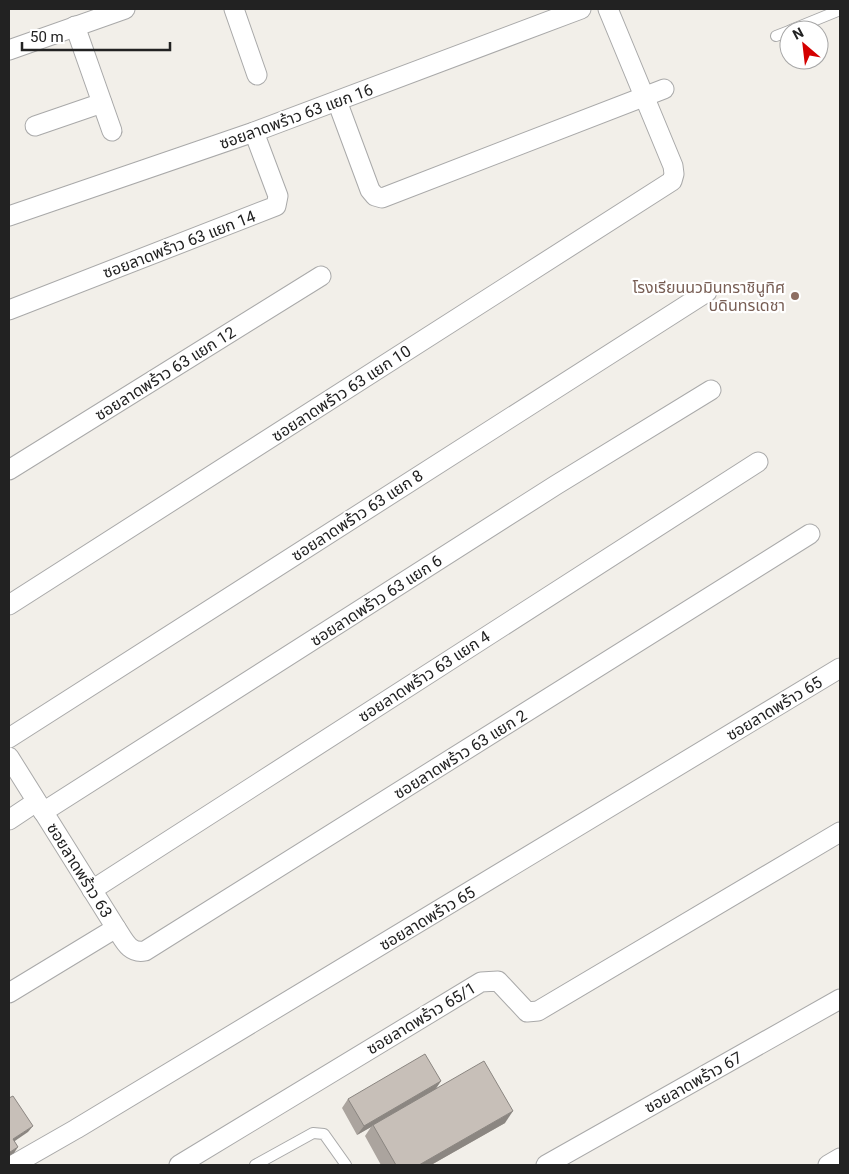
<svg xmlns="http://www.w3.org/2000/svg" width="849" height="1174" font-family="Roboto,'Noto Sans Thai',sans-serif">
<rect width="100%" height="100%" fill="#f2efe9"/>
<g fill="none" stroke-linecap="round" stroke-linejoin="round">
<!-- lane casing -->
<g stroke="#a9a9a9" stroke-width="12">
<g id="lane">
<polyline points="791,30 840,10"/>
<polyline points="776,36 789,31"/>
<polyline points="255,1165 313,1133 324,1134 346,1165"/>
</g>
</g>
<!-- street casing -->
<g stroke="#a9a9a9" stroke-width="21">
<g id="street">
<polyline points="234,9 257,75"/>
<polyline points="75,26 112,131"/>
<polyline points="9,50 125,9"/>
<polyline points="337,101 370,190 375,196 382,198 664,89"/>
<polyline points="35,126 102,103"/>
<polyline points="9,216 254,132 581,9"/>
<polyline points="9,310 276,206 278,196 254,132"/>
<polyline points="9,470 321,276"/>
<polyline points="9,605 672,181 674,174 673,166 608,9"/>
<polyline points="9,738 707,292"/>
<polyline points="9,757 116,928 9,993"/>
<polyline points="43,812 556,485 711,390"/>
<polyline points="9,820 36,802"/>
<polyline points="92,890 758,462"/>
<path d="M116,928C124,940 129,954 145,951L810,534"/>
<polyline points="13,1165 76,1129 840,668"/>
<polyline points="179,1165 481,982 498,981 527,1012 538,1011 840,832"/>
<polyline points="546,1165 840,999"/>
<polyline points="828,1165 840,1158"/>
</g>
</g>
<!-- lane -->
<use href="#lane" stroke="#fff" stroke-width="10"/>
<!-- street -->
<use href="#street" stroke="#fff" stroke-width="19"/>
</g>
<!-- wall -->
<polygon fill="#aba49e" points="441,1081 435,1089 505,1123 431,1165 381,1165 365,1136 371,1127 357,1135 342,1108 348,1099"/>
<!-- shaded-wall -->
<g fill="#8b8681">
<polygon points="441,1081 435,1090 373,1125 371,1127 357,1135 364,1126"/>
<polygon points="513,1111 505,1123 431,1165 419,1165"/>
<polygon points="33,1126 28,1132 9,1145 13,1139"/>
<polygon points="18,1147 14,1153 9,1156 9,1154 10,1152"/>
</g>
<!-- building -->
<g fill="#c7bfb8" stroke="#8b8681">
<polygon points="425,1054 441,1081 364,1126 348,1099"/>
<polygon points="484,1061 513,1111 419,1165 396,1165 373,1125"/>
<polygon points="13,1096 33,1126 13,1139 18,1147 10,1152 9,1150 9,1098"/>
</g>
<!-- markers -->
<circle fill="#8d6e63" stroke="#fff" stroke-width="2" cx="795" cy="296" r="5"/>
<g text-anchor="middle" stroke-width="4.5" stroke-linejoin="round" paint-order="stroke">
<!-- street labels -->
<g font-size="16" fill="#222" stroke="#fff">
<text transform="translate(296 116) rotate(-20)" y="6">ซอยลาดพร้าว 63 แยก 16</text>
<text transform="translate(179 244) rotate(-21)" y="6">ซอยลาดพร้าว 63 แยก 14</text>
<text transform="translate(165 373) rotate(-32)" y="6">ซอยลาดพร้าว 63 แยก 12</text>
<text transform="translate(341 393) rotate(-33)" y="6">ซอยลาดพร้าว 63 แยก 10</text>
<text transform="translate(357 515) rotate(-33)" y="6">ซอยลาดพร้าว 63 แยก 8</text>
<text transform="translate(376 600) rotate(-33)" y="6">ซอยลาดพร้าว 63 แยก 6</text>
<text transform="translate(424 676) rotate(-33)" y="6">ซอยลาดพร้าว 63 แยก 4</text>
<text transform="translate(774 708) rotate(-31)" y="6">ซอยลาดพร้าว 65</text>
<text transform="translate(460 754) rotate(-32)" y="6">ซอยลาดพร้าว 63 แยก 2</text>
<text transform="translate(80 870) rotate(58)" y="6">ซอยลาดพร้าว 63</text>
<text transform="translate(427 918) rotate(-31)" y="6">ซอยลาดพร้าว 65</text>
<text transform="translate(421 1018) rotate(-31)" y="6">ซอยลาดพร้าว 65/1</text>
<text transform="translate(693 1082) rotate(-29)" y="6">ซอยลาดพร้าว 67</text>
</g>
<!-- education labels -->
<g font-size="16" fill="#785e54" stroke="#fff" text-anchor="end">
<text x="785" y="293">โรงเรียนนวมินทราชินูทิศ<tspan x="785" dy="18">บดินทรเดชา</tspan></text>
</g>
</g>
<!-- border -->
<rect width="849" height="1174" fill="none" stroke="#222222" stroke-width="20"/>
<!-- north arrow -->
<g transform="translate(804 45) rotate(332)"><circle r="24" fill="#ffffff" stroke="#a7a7a7"/>
<path d="M0-4L9 19L0 12L-9 19Z" fill="#d40000"/>
<text y="-8" font-size="14" font-weight="bold" text-anchor="middle" fill="#222222">N</text>
</g>
<!-- scale -->
<path d="M22 42v8h148v-8" fill="none" stroke="#222222" stroke-width="2.5"/>
<text x="30" y="42" font-size="15" fill="#222222" stroke="#ffffff" stroke-width="4" paint-order="stroke">50 m</text>
</svg>
